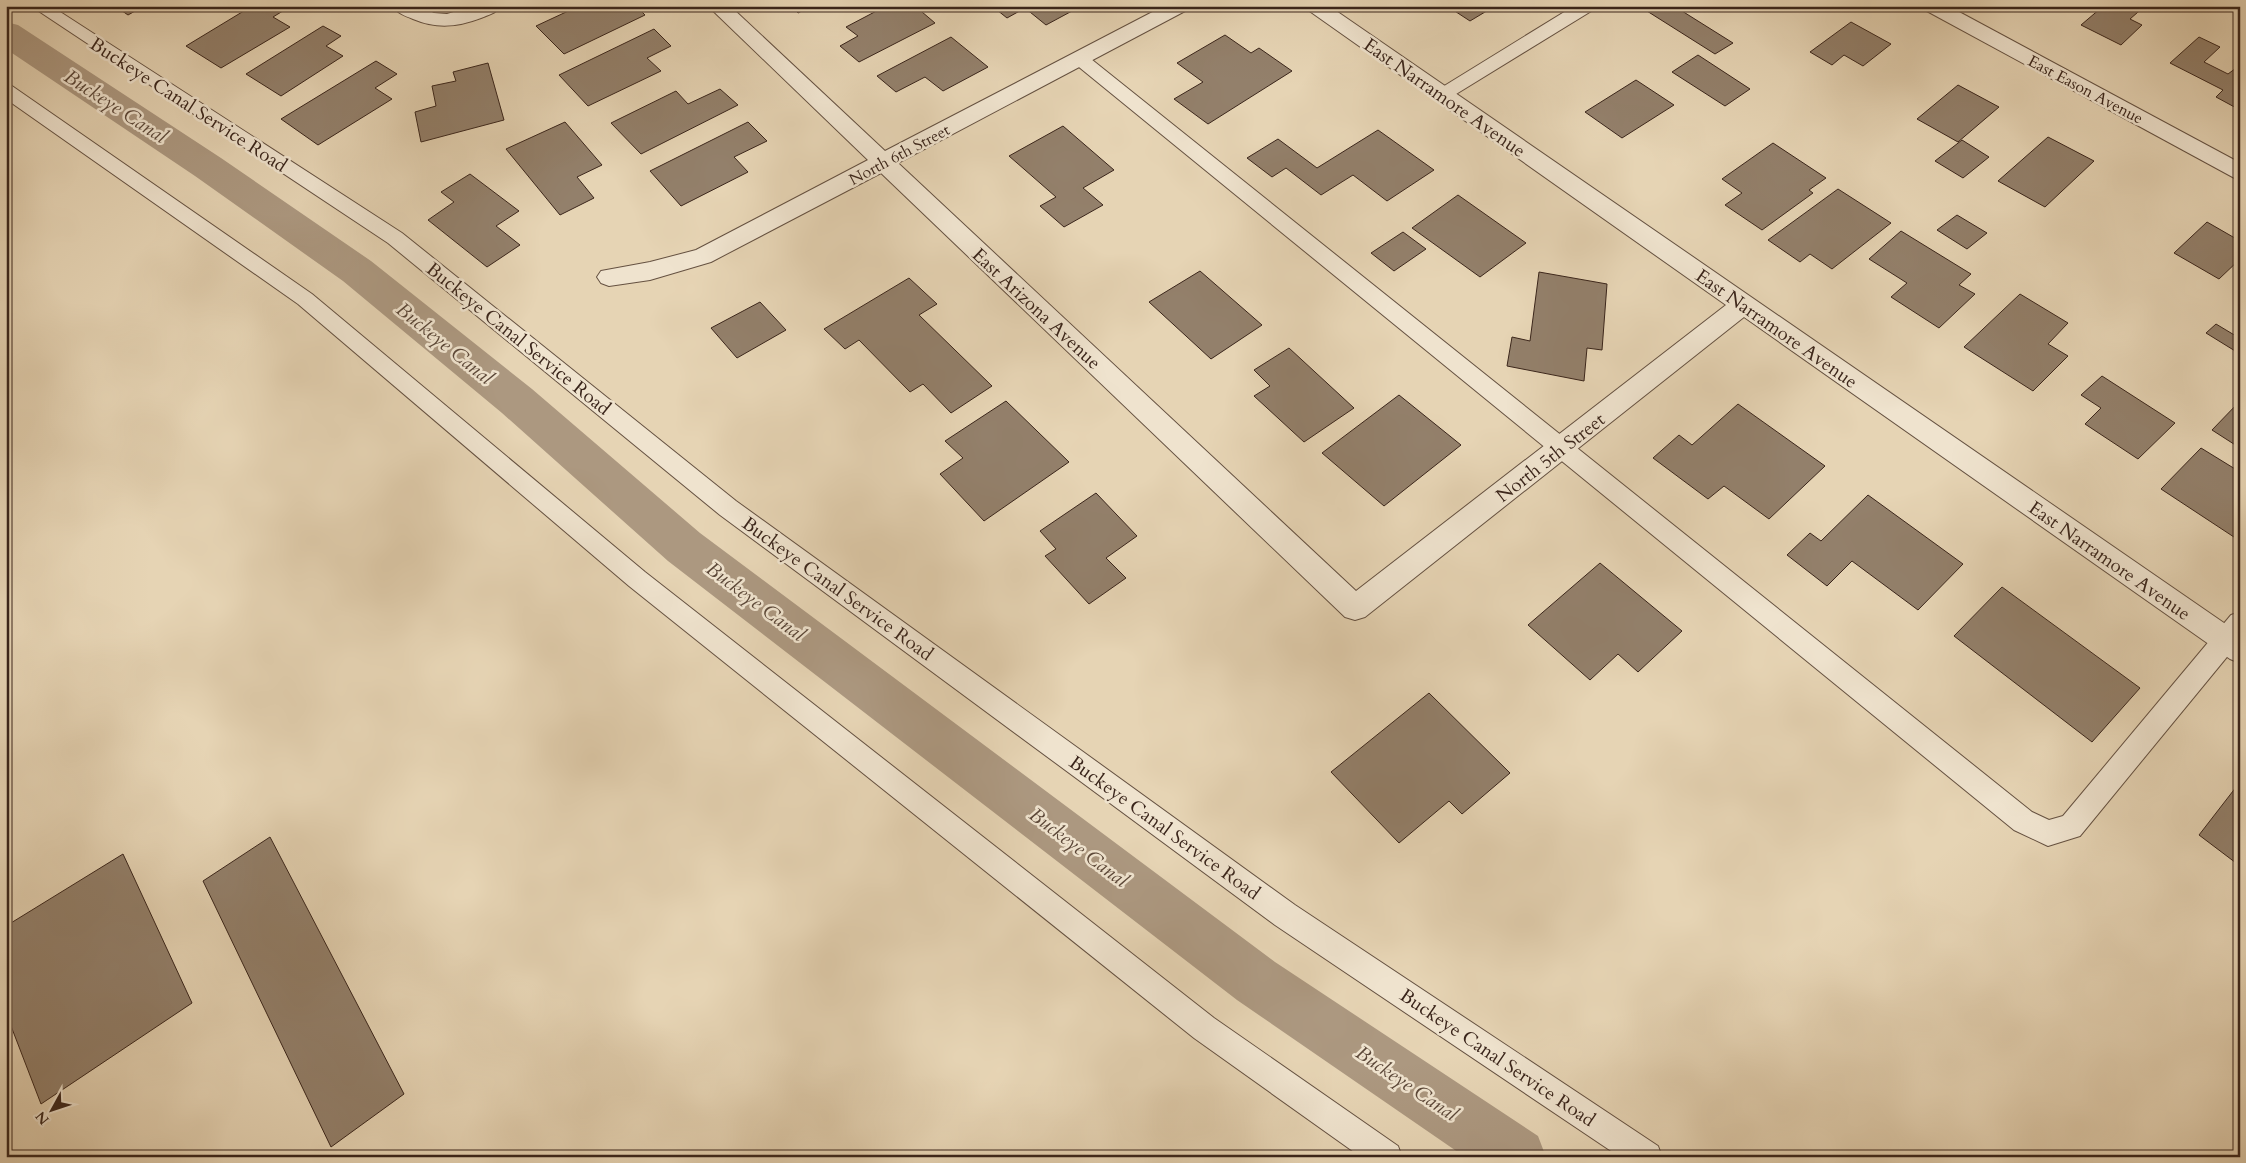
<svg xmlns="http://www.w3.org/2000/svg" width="2246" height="1163" font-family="Cardo,serif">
<rect width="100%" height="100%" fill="#e6d4b4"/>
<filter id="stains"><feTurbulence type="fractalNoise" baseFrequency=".004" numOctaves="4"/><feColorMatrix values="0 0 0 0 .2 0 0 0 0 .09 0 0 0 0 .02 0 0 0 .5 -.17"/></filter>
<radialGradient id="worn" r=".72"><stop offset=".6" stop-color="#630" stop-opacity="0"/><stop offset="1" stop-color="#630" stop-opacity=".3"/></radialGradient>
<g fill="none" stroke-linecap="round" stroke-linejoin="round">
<!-- canal -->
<polygon fill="#ac9880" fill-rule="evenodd" points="6,22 18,25 221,158 371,261 532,389 700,533 1275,962 1538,1136 1546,1157 1465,1157 1237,1000 668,561 502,413 343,281 195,176 6,49"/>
</g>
<!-- building -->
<g fill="#93806b" stroke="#3a251b">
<polygon points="115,6 144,6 128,15"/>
<polygon points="252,6 291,6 273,17 290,27 221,68 186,46"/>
<polygon points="579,6 636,6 645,15 564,54 536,26"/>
<polygon points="791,6 811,6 798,13"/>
<polygon points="886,6 915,6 935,23 859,62 840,46 858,36 846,27"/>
<polygon points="992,6 1065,6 1072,11 1046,25 1025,8 1007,18"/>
<polygon points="1447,6 1495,6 1470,21"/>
<polygon points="1639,6 1674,6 1733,43 1715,54"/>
<polygon points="2098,6 2145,6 2130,19 2142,25 2121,45 2081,25 2101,8"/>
<polygon points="1851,22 1891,44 1863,66 1844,55 1832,65 1810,52"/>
<polygon points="323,26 341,36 326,46 343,56 281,96 246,74"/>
<polygon points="654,29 671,46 647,58 661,71 588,106 559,75"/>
<polygon points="1225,35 1251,53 1259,48 1292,71 1208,124 1174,99 1203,82 1177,63"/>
<polygon points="951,37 988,67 943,91 925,77 896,92 877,76"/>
<polygon points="2199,37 2220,47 2204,62 2228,74 2240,65 2240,110 2216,97 2223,90 2170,63"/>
<polygon points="1698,55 1750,89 1725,106 1672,72"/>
<polygon points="376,61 397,74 375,88 392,99 318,145 281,119"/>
<polygon points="488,63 504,120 421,142 415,112 436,106 432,86 456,81 453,72"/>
<polygon points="1636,80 1674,105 1622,138 1585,112"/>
<polygon points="1958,85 1999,107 1958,142 1917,119"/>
<polygon points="720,89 738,105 641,154 611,123 676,91 688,104"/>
<polygon points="565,122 602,165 577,177 594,198 560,215 506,149"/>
<polygon points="748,122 767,141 734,157 748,172 681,206 650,171"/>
<polygon points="1063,126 1114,170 1083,188 1103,205 1064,227 1040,206 1056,197 1009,156"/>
<polygon points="1378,130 1434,170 1387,201 1353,175 1321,195 1286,168 1272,177 1247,158 1278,139 1317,168"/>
<polygon points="2048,137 2094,161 2045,207 1998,181"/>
<polygon points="1962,140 1989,157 1963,178 1935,161"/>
<polygon points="1773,143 1826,178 1809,190 1813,193 1762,230 1725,205 1742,193 1722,179"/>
<polygon points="470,174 519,211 496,226 520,245 487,267 428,220 454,202 441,192"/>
<polygon points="1838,189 1891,223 1832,269 1810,254 1800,262 1768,240"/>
<polygon points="1458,195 1526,243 1480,277 1412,228"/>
<polygon points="1957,215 1987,233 1967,249 1937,230"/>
<polygon points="2207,222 2240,241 2240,259 2219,279 2174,253"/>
<polygon points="1901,231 1971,274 1959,285 1975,294 1939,328 1891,297 1907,283 1869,259"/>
<polygon points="1403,232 1426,249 1394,271 1371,253"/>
<polygon points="1200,271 1262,325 1211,359 1149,302"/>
<polygon points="1539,272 1607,284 1602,350 1587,348 1584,381 1507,366 1512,337 1530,341"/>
<polygon points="909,278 937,304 919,315 992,386 951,413 923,384 910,392 859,340 845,349 824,329"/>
<polygon points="2020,294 2068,323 2048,344 2068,356 2033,391 1964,347"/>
<polygon points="760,302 786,330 737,358 711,328"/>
<polygon points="2216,324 2236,336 2240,333 2240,354 2206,333"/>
<polygon points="1289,348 1354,408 1304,442 1254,396 1270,386 1254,370"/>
<polygon points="2102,376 2175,423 2138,459 2085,424 2101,408 2081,395"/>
<polygon points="1399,395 1461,445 1384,506 1322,453"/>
<polygon points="1006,401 1069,462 984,521 940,474 963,458 945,441"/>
<polygon points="2240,401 2240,448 2212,430"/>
<polygon points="1738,404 1825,466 1769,519 1724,486 1708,499 1653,458 1679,435 1692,445"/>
<polygon points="2201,448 2240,472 2240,541 2161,489"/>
<polygon points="1096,493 1137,536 1106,558 1126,578 1089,604 1045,556 1056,549 1040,531"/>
<polygon points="1868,495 1963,564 1918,610 1852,561 1827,586 1787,555 1810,533 1821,541"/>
<polygon points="1600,563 1682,631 1638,672 1618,654 1590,680 1528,625"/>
<polygon points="2002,587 2140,688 2092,742 1954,636"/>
<polygon points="1429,693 1510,773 1462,814 1449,801 1399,843 1331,772"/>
<polygon points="2240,782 2240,866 2199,835"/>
<polygon points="270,837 404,1094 331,1147 203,881"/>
<polygon points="123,854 192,1003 41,1104 6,1013 6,926"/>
</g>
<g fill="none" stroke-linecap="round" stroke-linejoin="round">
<!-- service casing -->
<g stroke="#655141" stroke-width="2">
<g id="service">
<polygon points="31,6 51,6 402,233 736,501 1295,905 1658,1146 1662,1157 1620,1157 1275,925 720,515 388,243"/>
<polygon points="1574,6 1595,6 1593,10 1448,99 1442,101 1436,99 1433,95 1436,91"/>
<polygon points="1080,53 1086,55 2032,812 2049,820 2063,816 2231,615 2240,612 2240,641 2080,836 2048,846 2014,830 1074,63 1071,59 1074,55"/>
<polygon points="6,84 12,86 312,294 645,572 1214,1018 1398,1146 1402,1157 1361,1157 1194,1038 629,586 298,304 6,99"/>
</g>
</g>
<!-- minor casing -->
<g stroke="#655141" stroke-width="2">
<g id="minor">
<path d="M393,6H419L434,13L447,14L473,6H501C497,13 488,15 481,18C457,27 437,29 413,19C405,16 397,13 393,6Z"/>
<polygon points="708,6 730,6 885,151 1164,6 1190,6 1187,10 898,163 1356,591 1726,305 1308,10 1305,6 1329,6 2240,634 2240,663 2230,659 1744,317 1365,617 1355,620 1345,617 881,173 711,262 650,280 609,286 601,283 597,277 601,271 650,262 696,250 868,160"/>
<polygon points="1922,6 1948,6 2240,163 2240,181 1925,10"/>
</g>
</g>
<!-- service -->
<use href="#service" fill="#efe3ce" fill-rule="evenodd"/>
<!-- minor -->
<use href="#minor" fill="#efe3ce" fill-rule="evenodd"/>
</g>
<g text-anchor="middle" stroke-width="5" stroke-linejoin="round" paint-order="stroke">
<!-- far-street labels -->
<g font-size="16" fill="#3a251b" stroke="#efe3ce">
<text transform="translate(2086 89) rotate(28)" y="6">East Eason Avenue</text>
<text transform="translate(899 154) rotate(-28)" y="6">North 6th Street</text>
</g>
<!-- street labels -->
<g font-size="19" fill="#3a251b" stroke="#efe3ce">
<text transform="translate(1445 97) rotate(35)" y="7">East Narramore Avenue</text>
<text transform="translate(189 104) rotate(33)" y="7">Buckeye Canal Service Road</text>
<text transform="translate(1037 308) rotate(43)" y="7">East Arizona Avenue</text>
<text transform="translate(1777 328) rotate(35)" y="7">East Narramore Avenue</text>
<text transform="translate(519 338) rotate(39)" y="7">Buckeye Canal Service Road</text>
<text transform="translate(1550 457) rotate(-38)" y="7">North 5th Street</text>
<text transform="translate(2110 560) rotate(35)" y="7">East Narramore Avenue</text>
<text transform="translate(838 588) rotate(36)" y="7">Buckeye Canal Service Road</text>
<text transform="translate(1165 827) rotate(36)" y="7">Buckeye Canal Service Road</text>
<text transform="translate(1498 1057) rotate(34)" y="7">Buckeye Canal Service Road</text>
</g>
<!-- water labels -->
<g font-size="20" font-style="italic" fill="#5c4839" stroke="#efe3ce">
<text transform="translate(116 106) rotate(33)" y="7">Buckeye Canal</text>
<text transform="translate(445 343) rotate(39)" y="7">Buckeye Canal</text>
<text transform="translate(756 601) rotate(37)" y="7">Buckeye Canal</text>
<text transform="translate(1079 847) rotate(37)" y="7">Buckeye Canal</text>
<text transform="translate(1407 1083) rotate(34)" y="7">Buckeye Canal</text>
</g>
</g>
<!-- margin -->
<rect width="2246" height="1163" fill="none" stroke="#e6d4b4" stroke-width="25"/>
<rect x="8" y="8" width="2231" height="1148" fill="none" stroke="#3a251b" stroke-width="2.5"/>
<rect x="12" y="12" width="2221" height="1138" fill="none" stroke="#3a251b"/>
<!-- north arrow -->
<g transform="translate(52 1110) rotate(230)" stroke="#efe3ce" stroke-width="4" paint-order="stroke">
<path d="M0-4L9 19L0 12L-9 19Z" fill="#3a251b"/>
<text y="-8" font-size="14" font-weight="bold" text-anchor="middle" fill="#3a251b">N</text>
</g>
<rect width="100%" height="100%" filter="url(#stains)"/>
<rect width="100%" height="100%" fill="url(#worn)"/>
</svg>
